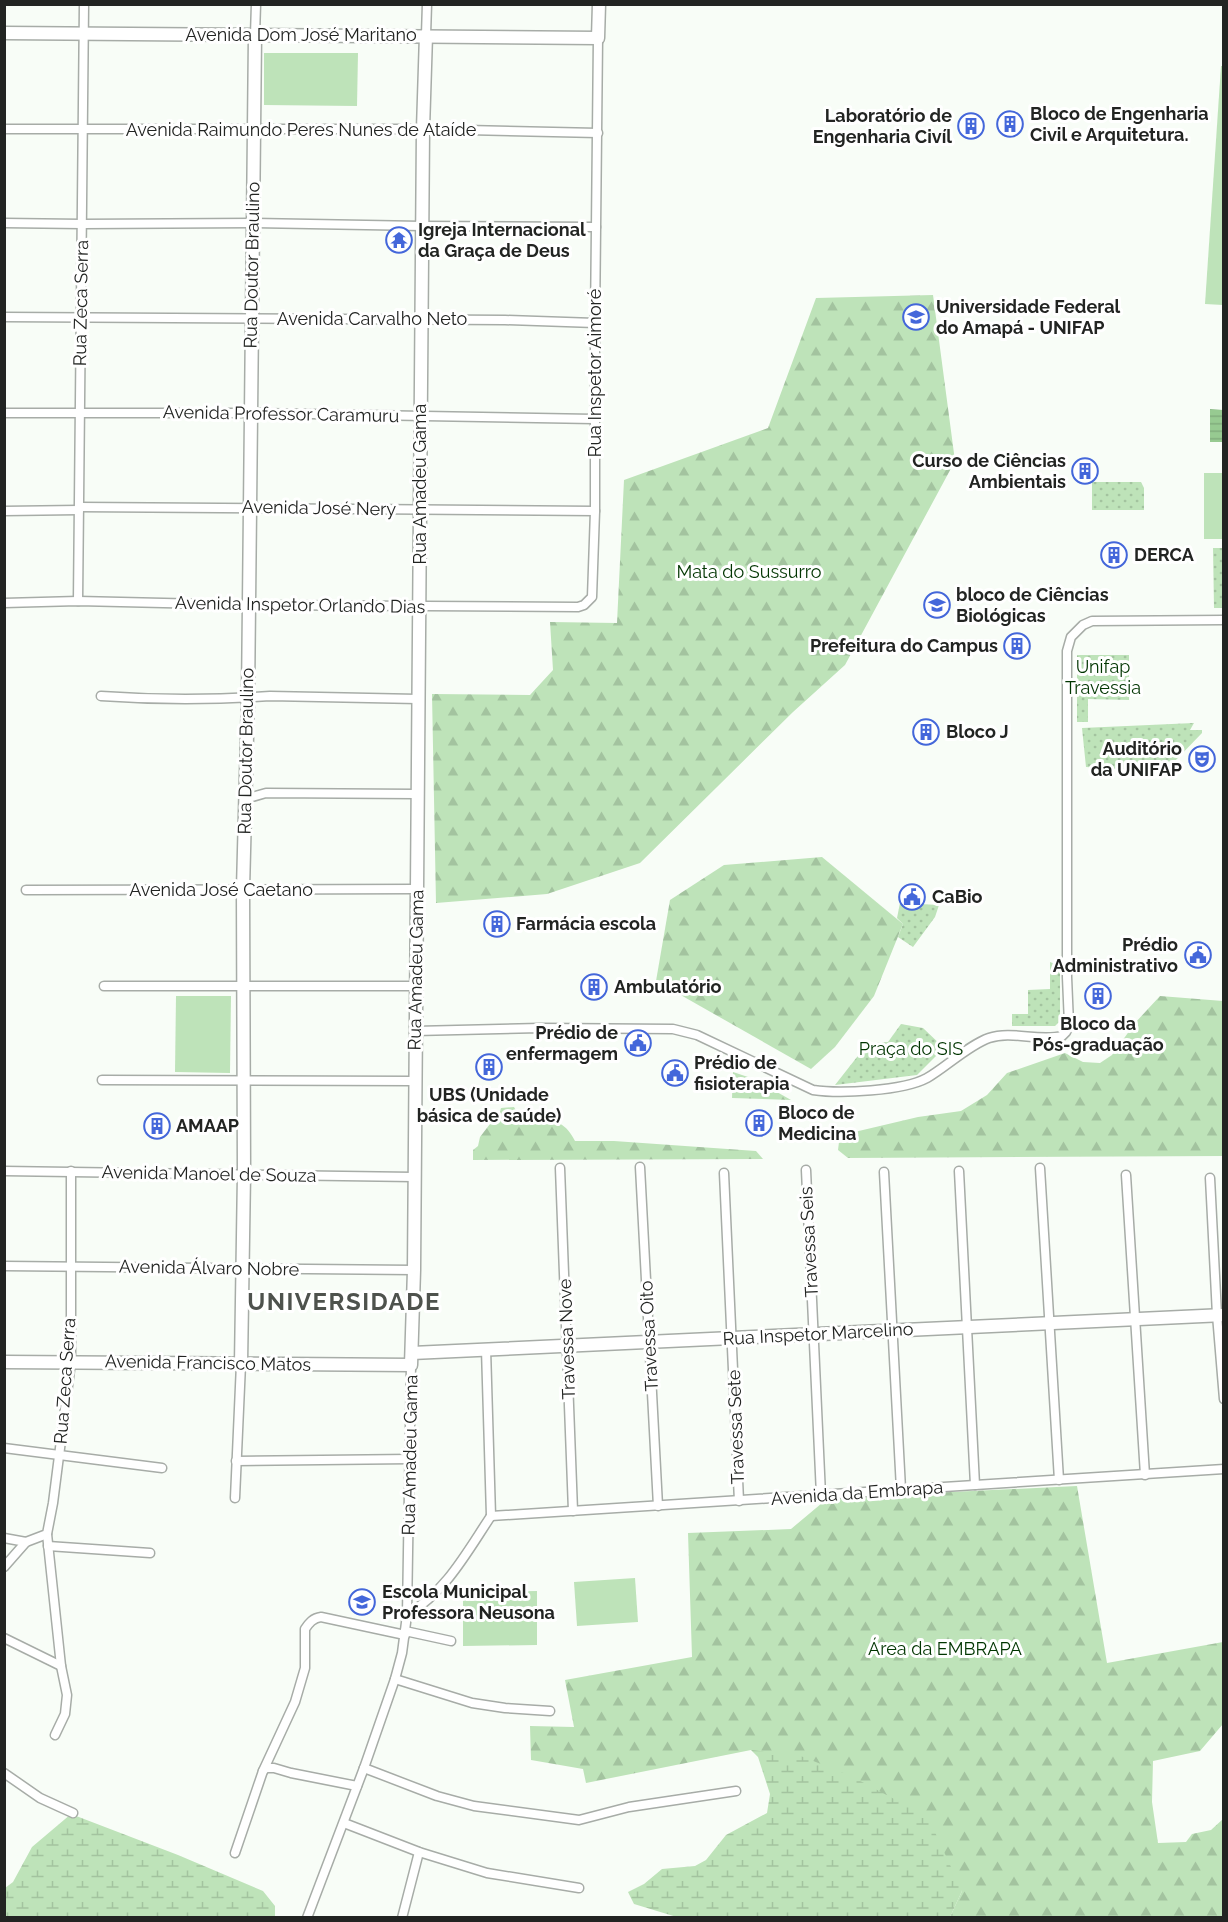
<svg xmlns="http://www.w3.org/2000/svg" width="1228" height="1922" font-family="Raleway,sans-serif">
<defs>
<pattern id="grass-dots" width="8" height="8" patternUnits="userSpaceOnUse" patternTransform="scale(1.5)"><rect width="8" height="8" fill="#bee3b9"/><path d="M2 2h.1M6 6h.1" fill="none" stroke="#a3c39f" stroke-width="1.8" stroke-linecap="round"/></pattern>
<pattern id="forest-firs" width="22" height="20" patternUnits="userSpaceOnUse" patternTransform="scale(1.5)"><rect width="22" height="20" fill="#bee3b9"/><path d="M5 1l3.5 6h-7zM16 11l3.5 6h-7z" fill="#a3c39f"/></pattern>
<pattern id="wetland-marsh" width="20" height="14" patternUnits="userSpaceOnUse" patternTransform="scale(1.5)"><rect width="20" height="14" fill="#bee3b9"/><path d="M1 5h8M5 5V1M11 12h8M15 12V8" fill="none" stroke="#a3c39f"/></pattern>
<pattern id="water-rules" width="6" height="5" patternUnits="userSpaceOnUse" patternTransform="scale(1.5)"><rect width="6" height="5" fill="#97ca91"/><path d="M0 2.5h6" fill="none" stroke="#82ad7d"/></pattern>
</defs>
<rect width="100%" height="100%" fill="#f8fdf7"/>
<!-- grass -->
<g fill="url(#grass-dots)">
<polygon points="1092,482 1141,482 1144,488 1144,510 1092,510"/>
<polygon points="1213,548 1223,548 1223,608 1214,608"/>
<polygon points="1077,655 1129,655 1129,700 1088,699 1088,722 1077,722"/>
<polygon points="1194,723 1190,730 1202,730 1202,733 1174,762 1153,771 1086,767 1082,728"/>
<polygon points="900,903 939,905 935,917 913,947 898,937 903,924 897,918"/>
<polygon points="1050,962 1060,966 1060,1021 1055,1026 1012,1026 1012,1014 1028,1014 1028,990 1050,989"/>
<polygon points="901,1024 923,1028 944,1048 917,1075 835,1085 868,1043 888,1042"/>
</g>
<!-- forest -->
<g fill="url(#forest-firs)">
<polygon points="933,295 955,461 845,665 793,712 640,863 547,894 436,903 432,694 530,695 553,670 550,622 617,623 624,480 768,428 816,298"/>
<polygon points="822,857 903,924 874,996 835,1047 811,1069 656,981 670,900 724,865"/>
<polygon points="1160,996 1223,1001 1223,1156 848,1158 838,1150 839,1142 846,1134 918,1117 961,1111 987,1095 1007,1073 1065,1053 1083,1062 1100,1063 1112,1055 1135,1023"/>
<polygon points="733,1072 754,1079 791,1100 732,1098"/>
<path d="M514,1107L522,1121C547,1122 562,1115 575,1141H614L756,1151L763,1159L473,1160V1150L478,1146L480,1137L493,1120L498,1119L501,1108Z"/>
<polygon points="1077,1486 1107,1663 1223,1642 1223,1724 1200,1751 1153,1761 1152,1802 1158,1843 1186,1842 1192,1834 1211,1830 1223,1819 1223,1917 950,1917 962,1891 751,1750 586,1783 583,1769 531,1760 530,1726 574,1727 565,1680 692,1657 688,1533 791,1529 828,1498"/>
</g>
<!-- wetland -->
<g fill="url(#wetland-marsh)">
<polygon points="751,1750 798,1755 849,1775 928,1817 962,1891 950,1917 680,1918 634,1904 628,1892 644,1884 662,1869 695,1866 706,1860 726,1835 767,1813 770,1794 758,1757"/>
<polygon points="71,1814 178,1855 263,1891 275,1906 275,1918 5,1918 5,1888 13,1882 32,1847"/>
</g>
<!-- pitch -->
<g fill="#bee3b9">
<polygon points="264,53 358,53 357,106 264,105"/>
<polygon points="1221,66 1224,66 1223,305 1205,304"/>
<rect x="1204" y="473" width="19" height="66"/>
<polygon points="176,996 231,996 230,1073 175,1072"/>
<polygon points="635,1578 638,1622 577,1626 574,1582"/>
<polygon points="537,1591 537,1645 463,1646 463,1592"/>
</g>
<!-- water -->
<polygon fill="url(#water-rules)" points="1210,409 1223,410 1223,442 1210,442"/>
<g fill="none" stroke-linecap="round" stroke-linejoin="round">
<!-- street casing -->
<g stroke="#a7aca7" stroke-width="11">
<g id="street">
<polyline points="255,35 256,4"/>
<polyline points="426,35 427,4"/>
<polyline points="4,129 423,129 598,133"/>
<polyline points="4,223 82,224 254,223 422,226 596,227"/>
<polyline points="4,317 505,320 595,323"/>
<polyline points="4,413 250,413 594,419"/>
<path d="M79,507C251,507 423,510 595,511"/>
<polyline points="4,511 79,510"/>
<polyline points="78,601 84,4"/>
<polyline points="4,603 78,601 249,605 578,607 584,605 592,597 595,511 595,323 598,38"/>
<path d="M101,696C157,700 214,700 270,696L418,699"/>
<polyline points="245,799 266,793 416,794"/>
<polyline points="26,890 417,889"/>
<polyline points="104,986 414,986"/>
<path d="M415,1031L540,1028L673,1029L697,1035L813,1090C840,1094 903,1091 927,1078C946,1067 969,1045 989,1038C1012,1030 1038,1042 1062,1036L1066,1032L1069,1024L1067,977V651L1071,637L1083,625L1092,621L1224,620"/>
<polyline points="102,1080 414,1081"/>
<polyline points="640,1167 658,1506"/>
<polyline points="560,1168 573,1511"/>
<polyline points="1040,1168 1059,1480"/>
<polyline points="806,1170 821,1495"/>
<polyline points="4,1171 414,1177"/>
<polyline points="959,1171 975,1485"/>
<polyline points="884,1172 901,1489"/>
<polyline points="724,1173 739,1501"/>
<polyline points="1126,1175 1145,1475"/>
<polyline points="1210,1178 1217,1315 1224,1399"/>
<polyline points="4,1266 414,1270"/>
<polyline points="486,1349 491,1516"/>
<polyline points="4,1448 162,1468"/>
<polyline points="236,1461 411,1459"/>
<polyline points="235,1498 241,1364"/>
<polyline points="491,1516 1224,1469"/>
<polyline points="47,1534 61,1666 67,1695 65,1714 55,1735"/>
<polyline points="4,1538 26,1542"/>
<polyline points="48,1546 150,1553"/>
<polyline points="4,1567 26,1542 47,1534 53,1503 71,1362 71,1171"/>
<path d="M407,1615C447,1590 465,1555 491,1516"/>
<polyline points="405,1631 451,1641"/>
<polyline points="4,1638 61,1666"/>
<polyline points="395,1679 472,1703 505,1708 550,1711"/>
<polyline points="364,1768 437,1796 474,1806 579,1820 629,1807 736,1791"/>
<polyline points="263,1771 266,1768 274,1768 291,1773 357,1786"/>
<polyline points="4,1773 40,1798 73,1813"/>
<polyline points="344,1823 419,1852 487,1873 579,1888"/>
<path d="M235,1853L263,1771L295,1702L305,1668V1629C309,1623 313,1618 321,1617L405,1635"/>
<polyline points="307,1918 364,1768 395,1679 402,1653 407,1615 411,1365"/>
<polyline points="402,1918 419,1852"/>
</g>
</g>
<!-- secondary casing -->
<g stroke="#a7aca7" stroke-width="15">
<g id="secondary">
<polyline points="4,33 598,38 599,4"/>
<polyline points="412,1353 1224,1315"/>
<polyline points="4,1362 411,1365 414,1270 423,129 426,35"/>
<polyline points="241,1364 244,1174 243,889 248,698 255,35"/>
</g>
</g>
<!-- street -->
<use href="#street" stroke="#fff" stroke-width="8"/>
<!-- secondary -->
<use href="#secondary" stroke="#fff" stroke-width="12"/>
</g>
<!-- icons -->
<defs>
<g id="building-ring" transform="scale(1.35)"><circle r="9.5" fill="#fff" stroke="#4467da" stroke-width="1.5"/><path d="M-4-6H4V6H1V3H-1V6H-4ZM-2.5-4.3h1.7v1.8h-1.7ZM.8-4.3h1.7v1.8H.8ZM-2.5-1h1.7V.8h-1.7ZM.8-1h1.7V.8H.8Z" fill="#4467da"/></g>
<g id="temple-ring" transform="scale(1.35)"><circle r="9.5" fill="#fff" stroke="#4467da" stroke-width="1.5"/><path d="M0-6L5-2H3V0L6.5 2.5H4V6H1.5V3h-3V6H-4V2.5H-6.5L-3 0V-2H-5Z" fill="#4467da"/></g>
<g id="university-ring" transform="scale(1.35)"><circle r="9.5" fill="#fff" stroke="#4467da" stroke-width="1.5"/><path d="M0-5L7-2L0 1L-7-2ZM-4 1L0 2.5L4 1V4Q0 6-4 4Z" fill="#4467da"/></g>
<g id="theatre-ring" transform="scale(1.35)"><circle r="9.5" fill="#fff" stroke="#4467da" stroke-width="1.5"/><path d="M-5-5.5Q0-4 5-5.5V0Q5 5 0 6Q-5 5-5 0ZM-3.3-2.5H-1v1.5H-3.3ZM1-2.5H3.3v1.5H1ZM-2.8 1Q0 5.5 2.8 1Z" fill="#4467da"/></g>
<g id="civic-ring" transform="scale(1.35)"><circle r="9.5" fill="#fff" stroke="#4467da" stroke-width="1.5"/><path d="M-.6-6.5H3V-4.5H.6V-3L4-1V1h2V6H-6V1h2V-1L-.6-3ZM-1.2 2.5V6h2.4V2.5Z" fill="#4467da"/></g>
<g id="school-ring" transform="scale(1.35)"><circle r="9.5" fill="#fff" stroke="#4467da" stroke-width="1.5"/><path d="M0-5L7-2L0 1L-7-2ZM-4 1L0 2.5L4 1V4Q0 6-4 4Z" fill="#4467da"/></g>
</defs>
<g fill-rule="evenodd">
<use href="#building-ring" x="1010" y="124"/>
<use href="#building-ring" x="971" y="126"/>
<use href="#temple-ring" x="399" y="240"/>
<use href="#university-ring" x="916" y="317"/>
<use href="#building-ring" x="1085" y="471"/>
<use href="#building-ring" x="1114" y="555"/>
<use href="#university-ring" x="937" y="605"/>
<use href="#building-ring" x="1017" y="646"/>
<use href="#building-ring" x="926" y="732"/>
<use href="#theatre-ring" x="1202" y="759"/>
<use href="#civic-ring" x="912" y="897"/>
<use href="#building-ring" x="497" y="924"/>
<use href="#civic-ring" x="1198" y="955"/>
<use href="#building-ring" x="594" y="987"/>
<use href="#building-ring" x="1098" y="996"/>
<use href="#civic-ring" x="638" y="1043"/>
<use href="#building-ring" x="489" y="1067"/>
<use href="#civic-ring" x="675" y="1073"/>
<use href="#building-ring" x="759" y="1123"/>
<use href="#building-ring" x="157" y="1126"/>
<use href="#school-ring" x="362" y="1602"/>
</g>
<g text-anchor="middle" stroke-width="6" stroke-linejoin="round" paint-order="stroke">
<!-- street labels -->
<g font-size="18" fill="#222422" stroke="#fff">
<text x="301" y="41">Avenida Dom José Maritano</text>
<text x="301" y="136">Avenida Raimundo Peres Nunes de Ataíde</text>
<text transform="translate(252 265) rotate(-89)" y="6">Rua Doutor Braulino</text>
<text transform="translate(81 303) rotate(-89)" y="6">Rua Zeca Serra</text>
<text x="372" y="325">Avenida Carvalho Neto</text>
<text transform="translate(595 373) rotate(-90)" y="6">Rua Inspetor Aimoré</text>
<text transform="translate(281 414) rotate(1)" y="6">Avenida Professor Caramuru</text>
<text transform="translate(420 484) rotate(-90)" y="6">Rua Amadeu Gama</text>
<text transform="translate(319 508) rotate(1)" y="6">Avenida José Nery</text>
<text transform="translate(300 605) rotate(1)" y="6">Avenida Inspetor Orlando Dias</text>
<text transform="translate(246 751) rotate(-89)" y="6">Rua Doutor Braulino</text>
<text x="221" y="896">Avenida José Caetano</text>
<text transform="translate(416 970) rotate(-89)" y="6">Rua Amadeu Gama</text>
<text transform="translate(209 1174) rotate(1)" y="6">Avenida Manoel de Souza</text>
<text transform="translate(809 1242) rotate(-93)" y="6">Travessa Seis</text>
<text transform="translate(209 1268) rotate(1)" y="6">Avenida Álvaro Nobre</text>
<text transform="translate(818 1334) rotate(-3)" y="6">Rua Inspetor Marcelino</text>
<text transform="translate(649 1336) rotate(-93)" y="6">Travessa Oito</text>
<text transform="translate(567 1339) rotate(-92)" y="6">Travessa Nove</text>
<text transform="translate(208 1363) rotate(1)" y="6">Avenida Francisco Matos</text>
<text transform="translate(65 1381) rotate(-86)" y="6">Rua Zeca Serra</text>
<text transform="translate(736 1427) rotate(-92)" y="6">Travessa Sete</text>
<text transform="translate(410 1455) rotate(-89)" y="6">Rua Amadeu Gama</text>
<text transform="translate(857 1493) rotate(-4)" y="6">Avenida da Embrapa</text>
</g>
<!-- poi labels -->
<g font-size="18" font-weight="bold" fill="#222422" stroke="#fff" text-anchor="start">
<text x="1030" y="120">Bloco de Engenharia<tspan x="1030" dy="21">Civil e Arquitetura.</tspan></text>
<text x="952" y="122" text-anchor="end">Laboratório de<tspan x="952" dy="21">Engenharia Civíl</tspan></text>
<text x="418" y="236">Igreja Internacional<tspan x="418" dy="21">da Graça de Deus</tspan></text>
<text x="936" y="313">Universidade Federal<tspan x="936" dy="21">do Amapá - UNIFAP</tspan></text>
<text x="1066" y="467" text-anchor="end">Curso de Ciências<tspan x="1066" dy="21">Ambientais</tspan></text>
<text x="1134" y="561">DERCA</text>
<text x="956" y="601">bloco de Ciências<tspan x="956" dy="21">Biológicas</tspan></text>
<text x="998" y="652" text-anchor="end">Prefeitura do Campus</text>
<text x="946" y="738">Bloco J</text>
<text x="1182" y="755" text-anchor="end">Auditório<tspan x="1182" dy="21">da UNIFAP</tspan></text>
<text x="932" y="903">CaBio</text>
<text x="516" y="930">Farmácia escola</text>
<text x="1178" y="951" text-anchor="end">Prédio<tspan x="1178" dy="21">Administrativo</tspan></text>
<text x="614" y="993">Ambulatório</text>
<text x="1098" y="1030" text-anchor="middle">Bloco da<tspan x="1098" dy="21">Pós-graduação</tspan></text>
<text x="618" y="1039" text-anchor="end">Prédio de<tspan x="618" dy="21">enfermagem</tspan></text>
<text x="694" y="1069">Prédio de<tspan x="694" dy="21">fisioterapia</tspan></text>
<text x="489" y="1101" text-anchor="middle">UBS (Unidade<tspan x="489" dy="21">básica de saúde)</tspan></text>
<text x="778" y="1119">Bloco de<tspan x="778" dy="21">Medicina</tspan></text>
<text x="176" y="1132">AMAAP</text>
<text x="382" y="1598">Escola Municipal<tspan x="382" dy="21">Professora Neusona</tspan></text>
</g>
<!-- park labels -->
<g font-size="18" fill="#003500" stroke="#fff">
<text x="749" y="578">Mata do Sussurro</text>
<text x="1103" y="673">Unifap<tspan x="1103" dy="21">Travessia</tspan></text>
<text x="911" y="1055">Praça do SIS</text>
<text x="945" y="1655">Área da EMBRAPA</text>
</g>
<!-- district labels -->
<g font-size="24" font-weight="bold" letter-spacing="1.5" fill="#4e524d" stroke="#fff">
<text x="344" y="1310">UNIVERSIDADE</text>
</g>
</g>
<!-- border -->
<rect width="1228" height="1922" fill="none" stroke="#222422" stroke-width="12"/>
</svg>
